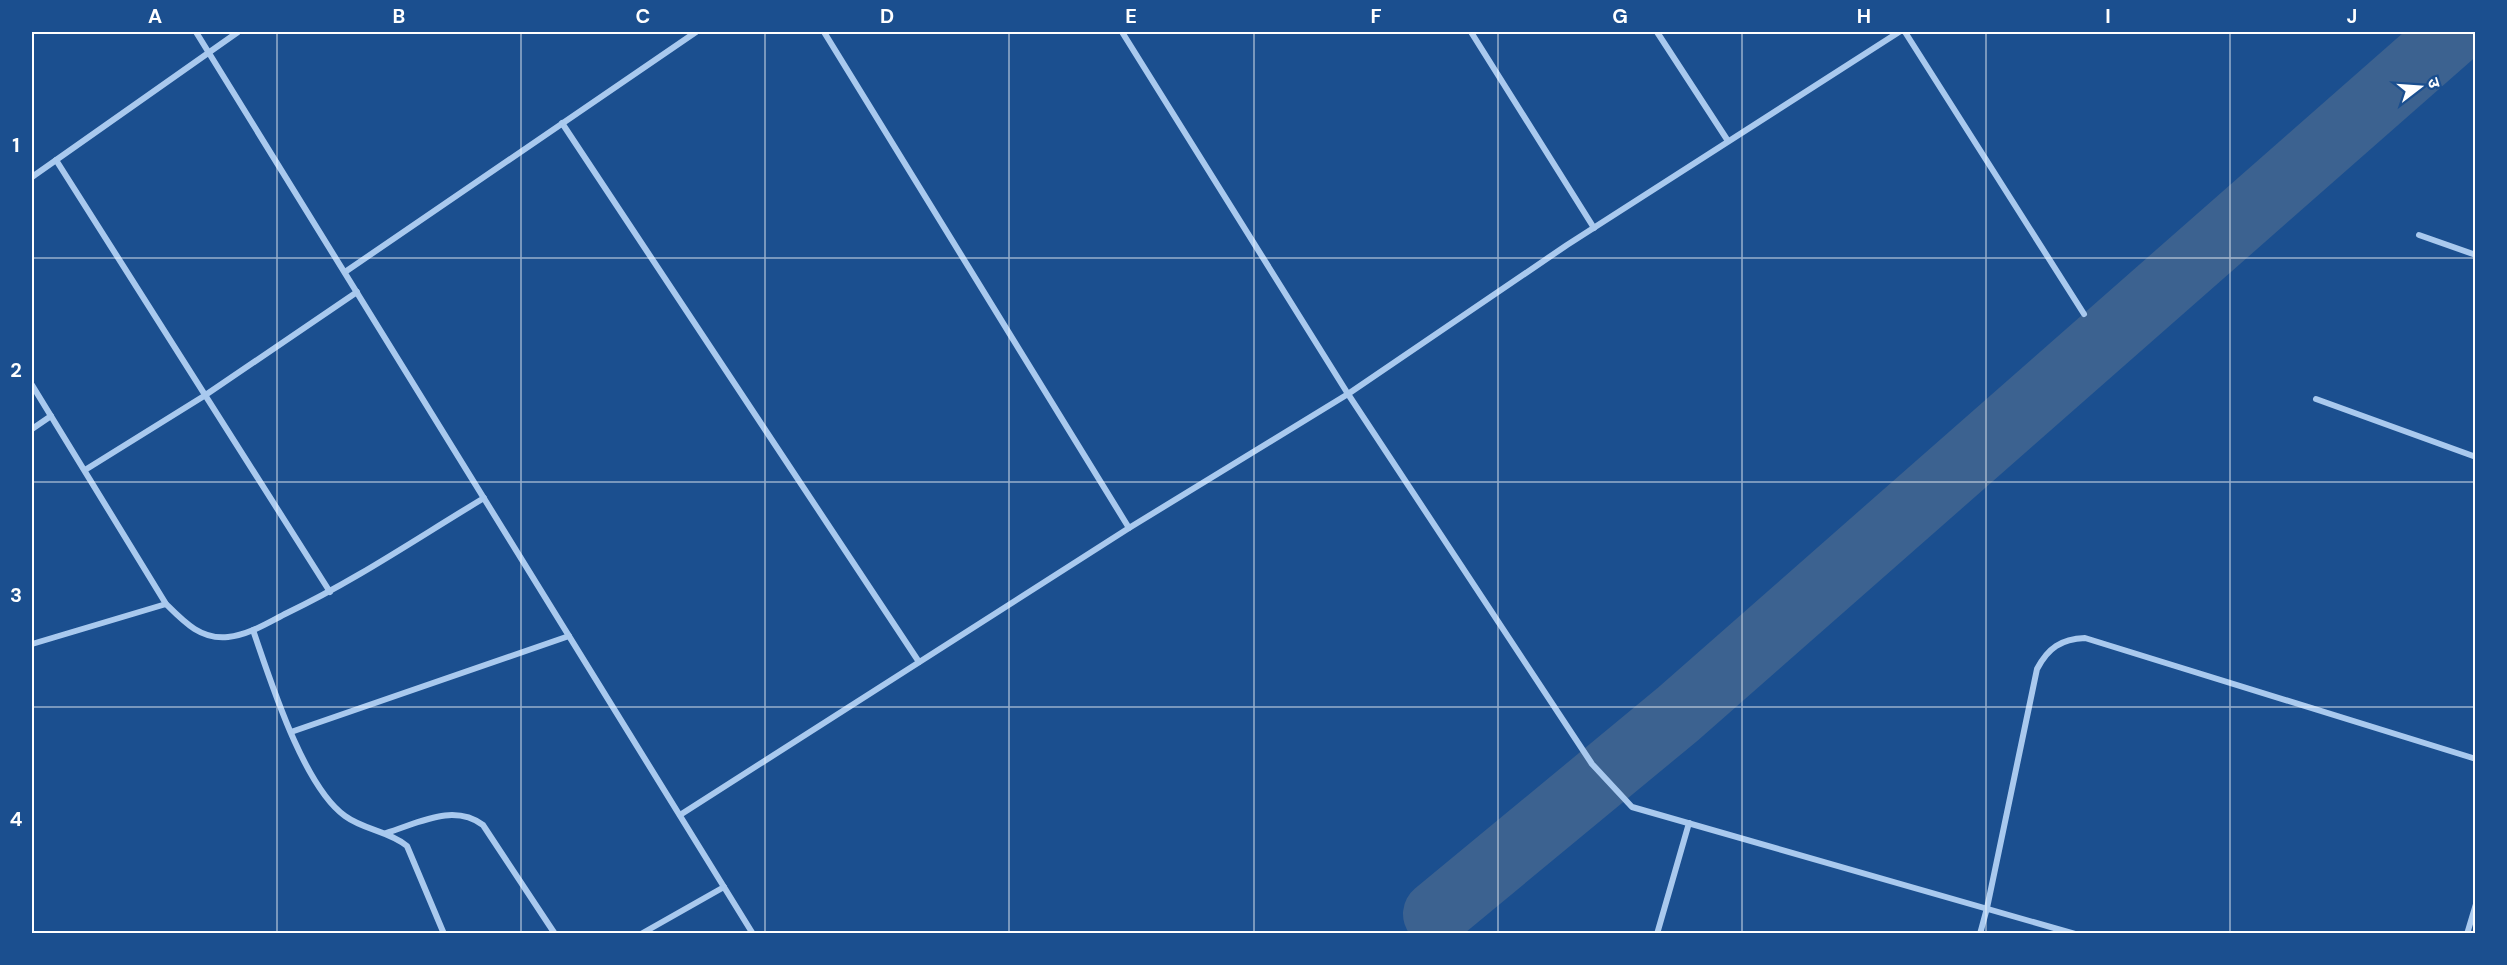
<svg xmlns="http://www.w3.org/2000/svg" width="2507" height="965" font-family="'DM Sans','Noto Sans Devanagari',sans-serif">
<rect width="100%" height="100%" fill="#1b4f8f"/>
<g fill="none" stroke-linecap="round" stroke-linejoin="round">
<!-- river -->
<polyline stroke="#3c6290" stroke-width="66" points="1436,914 1678,714 2454,32"/>
<!-- street -->
<g stroke="#a9c9ee" stroke-width="6">
<polyline points="196,32 753,934"/>
<polyline points="824,32 1129,528"/>
<polyline points="1122,32 1348,394 1592,764 1632,807 2075,934"/>
<polyline points="1471,32 1594,228"/>
<polyline points="1657,32 1728,141"/>
<polyline points="1905,32 2084,314"/>
<polyline points="562,123 919,662"/>
<polyline points="56,160 330,592"/>
<polyline points="32,177 238,32"/>
<polyline points="2419,235 2476,255"/>
<polyline points="345,272 696,32"/>
<polyline points="32,385 166,604"/>
<polyline points="2316,399 2476,457"/>
<polyline points="32,429 51,416"/>
<polyline points="85,470 204,396 357,292"/>
<path d="M253,630C270,679 303,786 345,816C364,830 389,831 407,846L444,934"/>
<path d="M32,644L166,604C184,622 201,640 228,637C249,635 269,622 287,613C356,580 419,537 484,498"/>
<polyline points="291,732 569,636"/>
<polyline points="680,815 1129,528 1348,394 1567,245 1899,32"/>
<path d="M386,833C419,823 453,803 483,825L555,934"/>
<polyline points="641,934 724,887"/>
<polyline points="1657,934 1689,823"/>
<path d="M1980,934L1987,908L2037,669C2048,648 2061,639 2085,638L2476,759"/>
<polyline points="2467,934 2476,904"/>
</g>
</g>
<!-- grid -->
<path fill="none" stroke="#fff" stroke-width="1.5" stroke-opacity="0.55" d="M277,32V934M521,32V934M765,32V934M1009,32V934M1254,32V934M1498,32V934M1742,32V934M1986,32V934M2230,32V934M32,258H2476M32,482H2476M32,707H2476"/>
<!-- border -->
<rect width="2507" height="965" fill="none" stroke="#1b4f8f" stroke-width="66"/>
<!-- north arrow -->
<g transform="translate(2420 87) rotate(73)" stroke="#1b4f8f" stroke-width="4.5" paint-order="stroke">
<path d="M0-4.5L10 22L0 15L-10 22Z" fill="#ffffff"/>
<text y="-9" font-size="16" font-weight="bold" text-anchor="middle" fill="#ffffff">उ</text>
</g>
<rect x="33" y="33" width="2441" height="899" fill="none" stroke="#fff" stroke-width="2"/>
<g font-size="20" text-anchor="middle" font-weight="bold" fill="#fff">
<text x="155" y="23">A</text>
<text x="399" y="23">B</text>
<text x="643" y="23">C</text>
<text x="887" y="23">D</text>
<text x="1131" y="23">E</text>
<text x="1376" y="23">F</text>
<text x="1620" y="23">G</text>
<text x="1864" y="23">H</text>
<text x="2108" y="23">I</text>
<text x="2352" y="23">J</text>
<text x="16" y="152">1</text>
<text x="16" y="377">2</text>
<text x="16" y="602">3</text>
<text x="16" y="826">4</text>
</g>
</svg>
